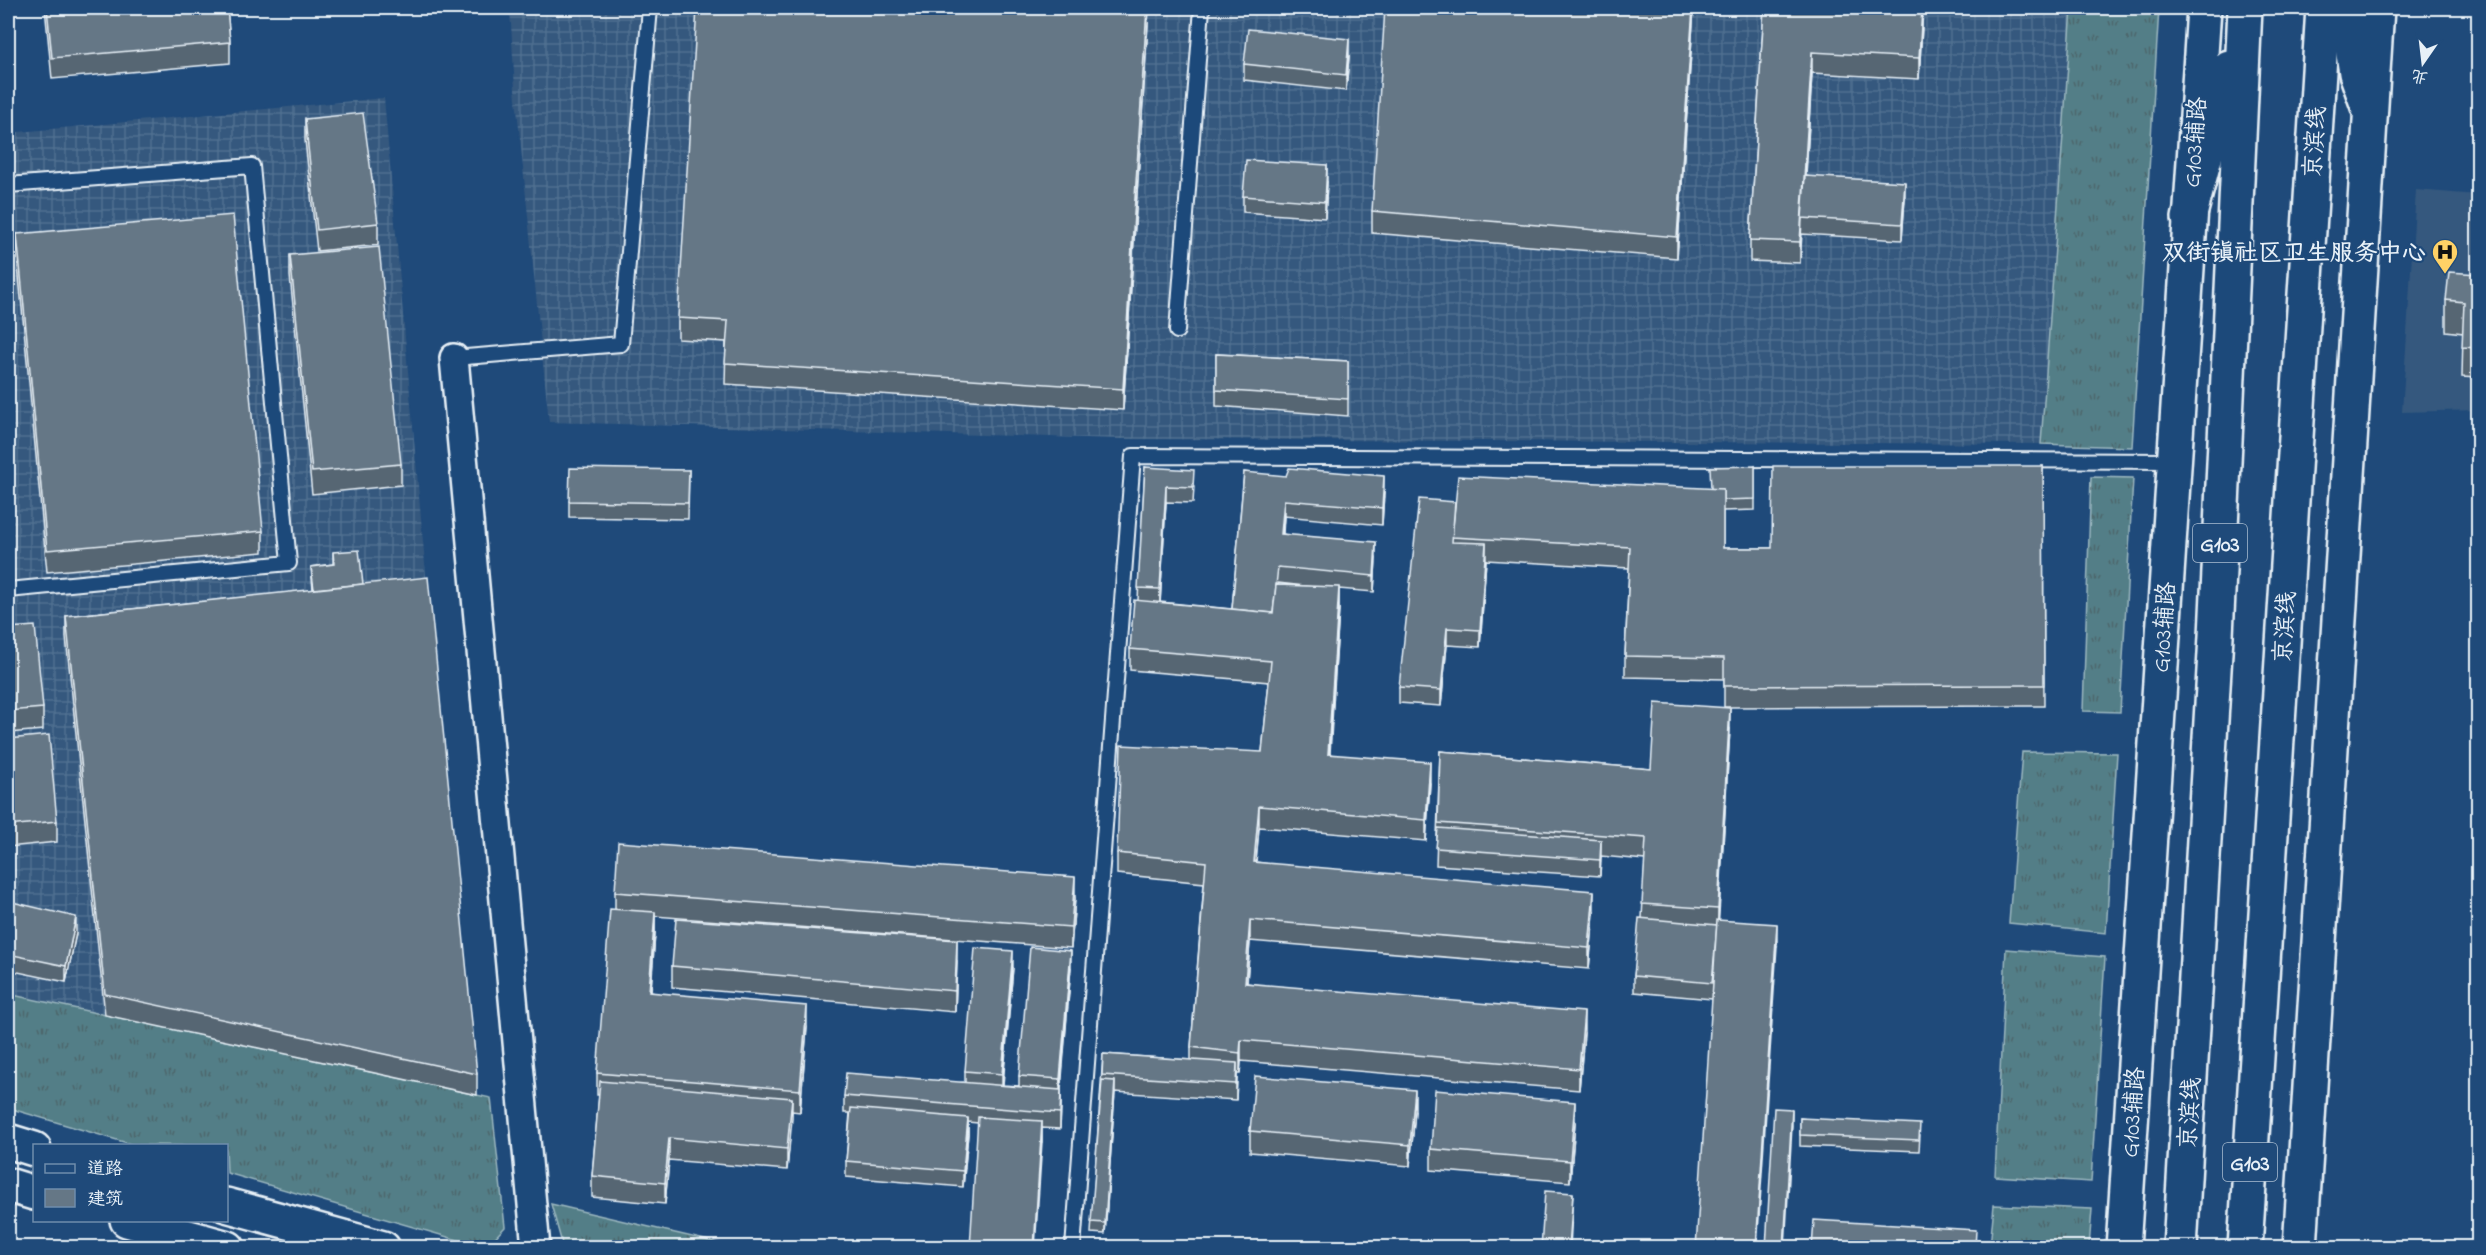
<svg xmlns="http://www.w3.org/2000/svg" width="2486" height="1255" font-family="'Indie Flower','LXGW WenKai TC',sans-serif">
<defs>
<pattern id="industrial-grid" width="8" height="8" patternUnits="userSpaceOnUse" patternTransform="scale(1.5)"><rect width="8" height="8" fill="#34587e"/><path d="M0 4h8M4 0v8" fill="none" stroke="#517091"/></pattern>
<pattern id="grass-tufts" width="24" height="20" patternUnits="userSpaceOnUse" patternTransform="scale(1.5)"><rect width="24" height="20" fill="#527e87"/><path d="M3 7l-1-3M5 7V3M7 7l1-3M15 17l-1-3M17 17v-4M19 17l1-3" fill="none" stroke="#4d666c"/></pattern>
</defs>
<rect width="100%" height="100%" fill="#1f4a7a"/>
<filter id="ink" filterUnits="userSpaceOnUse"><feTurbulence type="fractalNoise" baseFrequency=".0167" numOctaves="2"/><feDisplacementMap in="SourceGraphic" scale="12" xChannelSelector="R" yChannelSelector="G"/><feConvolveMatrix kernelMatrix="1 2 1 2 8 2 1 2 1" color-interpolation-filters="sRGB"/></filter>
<g filter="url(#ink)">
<!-- built -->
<polygon fill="#34587e" points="2416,190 2478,195 2478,410 2402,412"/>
<!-- industrial -->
<g fill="url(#industrial-grid)">
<polygon points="510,8 2072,8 2041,444 1119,439 549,422 515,89"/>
<polygon points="384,98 428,598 66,637 105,1015 8,994 8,133"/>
</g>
<!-- grass -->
<g fill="url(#grass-tufts)" stroke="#9db8c0" stroke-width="1.5">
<polygon points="2072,8 2159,8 2132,447 2041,444"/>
<polygon points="2091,477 2133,478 2120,712 2083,711"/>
<polygon points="2022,752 2117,753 2106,933 2009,923"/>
<polygon points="2006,949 2105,957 2091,1182 1995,1176"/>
<polygon points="8,994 491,1098 505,1227 486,1247 482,1247 227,1173 226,1146 134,1145 8,1108"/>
<polygon points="551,1204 735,1247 563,1247"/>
<polygon points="1994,1205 2092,1209 2089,1247 1990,1247"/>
</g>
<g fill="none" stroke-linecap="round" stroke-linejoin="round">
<!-- service casing -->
<g stroke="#e8f1f8" stroke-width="18">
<g id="service">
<polyline points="8,185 252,166 289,563 8,590"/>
<polyline points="1177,331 1202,8"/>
<polyline points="454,358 621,344 650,8"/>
<polyline points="1073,1248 1133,456 2173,461"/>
</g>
</g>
<!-- minor casing -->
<g stroke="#e8f1f8" stroke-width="32">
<polyline id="minor" points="454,358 536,1248"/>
</g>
<!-- tertiary casing -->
<g stroke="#e8f1f8" stroke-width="38">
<g id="tertiary">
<polyline points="8,1141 34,1149"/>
<polyline points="226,1205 383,1248"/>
<polyline points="2123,1248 2204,8"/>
<polyline points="2300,1248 2377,8"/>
</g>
</g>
<!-- trunk casing -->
<g stroke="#e8f1f8" stroke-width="38">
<g id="trunk">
<polyline points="2346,8 2356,73 2370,112"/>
<polyline points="2189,218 2229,67"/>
<polyline points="8,1185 34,1193"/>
<polyline points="127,1220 228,1248"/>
<polyline points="2180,1248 2216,636 2245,8"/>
<polyline points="2245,1248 2323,8"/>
</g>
</g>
<!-- service -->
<use href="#service" stroke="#1f4a7a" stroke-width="14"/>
<!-- minor -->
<use href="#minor" stroke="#1f4a7a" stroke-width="27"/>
<!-- tertiary -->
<use href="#tertiary" stroke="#1f4a7a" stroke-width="33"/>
<!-- trunk -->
<use href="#trunk" stroke="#1f4a7a" stroke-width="33"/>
</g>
<!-- wall -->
<g fill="#576673" stroke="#e8f1f8" stroke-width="1.5" fill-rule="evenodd">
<polygon points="45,8 227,8 230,42 230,63 52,79"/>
<polygon points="1149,8 1123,410 725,384 726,342 678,339 678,318"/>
<polygon points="1694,8 1677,258 1372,233 1372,211"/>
<polygon points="1764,8 1923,8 1919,79 1812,73 1806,176 1905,198 1902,240 1802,234 1800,263 1750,261 1750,240"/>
<polygon points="1349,56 1346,91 1244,80 1244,64"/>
<polygon points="305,119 378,223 378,245 317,251 305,140"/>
<polygon points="1327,182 1325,218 1243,212 1243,196"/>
<polygon points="17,234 263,531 263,552 47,572 17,256"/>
<polygon points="290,255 401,464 401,485 312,494 290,276"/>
<polygon points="2478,274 2478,378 2462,377 2463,333 2446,331 2446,300"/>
<polygon points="1216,354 1348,361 1348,416 1216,406"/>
<polygon points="1755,466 1755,510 1723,511 1723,548 1772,548 2043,466 2044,706 1724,707 1724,679 1625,677 1625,656 1629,568 1486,560 1480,647 1447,645 1441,706 1399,703 1399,687 1455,502 1711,489"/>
<path d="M1145,467L1194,486L1193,503L1166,502L1160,602L1232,609L1244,472L1384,492L1382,525L1284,516L1283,534L1376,558L1374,592L1339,589V609L1330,754L1430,783L1426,841L1259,827L1256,862L1594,912L1589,969L1250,941L1247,983L1584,1033L1579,1090L1241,1061L1240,1074H1237L1236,1100L1115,1092L1105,1234L1091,1233L1103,1054L1191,1060V1047L1204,883L1117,874V853L1262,752L1269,682L1130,670V649L1138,600ZM1278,583L1314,587L1278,585Z"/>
<polygon points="689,470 688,519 569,517 569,501"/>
<polygon points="333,552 477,1074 477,1095 105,1015 66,637 66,616 313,590 311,567 333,564"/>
<polygon points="8,628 43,708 43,730 8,733"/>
<polygon points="1730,729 1718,921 1777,946 1712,999 1634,992 1634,976 1642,918 1645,860 1601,856 1600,876 1436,865 1440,751 1651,769"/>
<polygon points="8,739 57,821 57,842 8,847"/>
<polygon points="615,892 1075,898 1071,948 655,916 655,933 651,992 807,1027 800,1112 792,1111 787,1170 669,1160 665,1204 592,1197 592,1176 599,1095 597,1095 597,1073 615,909"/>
<polygon points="8,901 76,933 66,982 8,970"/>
<polygon points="957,961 955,1012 672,987 672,966"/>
<polygon points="1013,967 1003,1085 1019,1086 1019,1076 1071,967 1061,1090 1061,1106 1060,1129 1042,1128 1042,1142 978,1123 968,1122 968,1134 963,1187 846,1177 846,1161 850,1113 844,1113 844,1096 965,1082 965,1071"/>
<polygon points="1415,1111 1410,1166 1250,1152 1250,1131"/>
<polygon points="1800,1118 1920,1135 1919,1151 1800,1146"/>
<polygon points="1575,1123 1570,1182 1431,1170 1431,1149"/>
</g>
<!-- shaded-wall -->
<g fill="#47535e" stroke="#e8f1f8" stroke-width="1.5">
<polygon points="1147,8 1149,8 1123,410 1123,389"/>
<polygon points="1693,8 1694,8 1677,258 1677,237"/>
<polygon points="1922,8 1923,8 1919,79 1919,58"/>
<polygon points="1349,39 1349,56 1346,91 1346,75"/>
<polygon points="1812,52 1812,73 1803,218 1802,218 1800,263 1800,242"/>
<polygon points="1327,165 1327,182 1325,218 1325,202"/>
<polygon points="1905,182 1905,198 1902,240 1902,224"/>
<polygon points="1384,476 1384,492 1382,525 1382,508"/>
<polygon points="1166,486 1166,502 1160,605 1160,589"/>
<polygon points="1284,500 1284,516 1281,550 1281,534"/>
<polygon points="1376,542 1376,558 1374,592 1374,576"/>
<polygon points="1486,543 1486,560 1480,647 1480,630"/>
<polygon points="1339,587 1339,609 1328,775 1328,754"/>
<polygon points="1447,628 1447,645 1441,706 1441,690"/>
<polygon points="1730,708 1730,729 1718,931 1718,909"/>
<polygon points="1430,762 1430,783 1426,841 1426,820"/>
<polygon points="1259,806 1259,827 1254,883 1254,862"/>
<polygon points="1601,840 1601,856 1600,876 1600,860"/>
<polygon points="1075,877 1075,898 1071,948 1071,927"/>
<polygon points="1594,891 1594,912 1589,969 1589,948"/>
<polygon points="655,912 655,933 649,1013 649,992"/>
<polygon points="76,917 76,933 66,982 66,966"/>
<polygon points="1250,920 1250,941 1245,1004 1245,983"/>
<polygon points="1777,924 1777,946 1757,1248 1756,1248"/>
<polygon points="957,940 957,961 955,1012 955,991"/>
<polygon points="1013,951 1013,967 1002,1090 1002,1074"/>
<polygon points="1071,951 1071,967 1060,1096 1060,1079"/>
<polygon points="807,1006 807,1027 800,1112 800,1090"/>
<polygon points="1584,1012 1584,1033 1579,1090 1579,1069"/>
<polygon points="1241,1040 1241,1061 1240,1074 1240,1053"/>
<polygon points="1237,1063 1237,1079 1236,1100 1236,1084"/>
<polygon points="1115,1081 1115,1091 1105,1234 1105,1223"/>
<polygon points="1061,1090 1061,1106 1060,1129 1060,1113"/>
<polygon points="1415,1090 1415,1111 1410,1166 1410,1145"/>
<polygon points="792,1098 792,1119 787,1170 787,1149"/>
<polygon points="1575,1102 1575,1123 1570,1182 1570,1161"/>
<polygon points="1792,1109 1792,1126 1785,1248 1784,1248"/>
<polygon points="968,1118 968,1134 963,1187 963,1171"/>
<polygon points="1042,1121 1042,1142 1035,1248 1034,1248"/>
<polygon points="669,1138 669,1160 665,1204 665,1183"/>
<polygon points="1573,1193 1570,1248 1569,1248"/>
</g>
<!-- building -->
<g fill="#657786" stroke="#e8f1f8" stroke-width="1.5">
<polygon points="47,8 227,8 230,42 52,58"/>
<polygon points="697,8 1147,8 1123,389 725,363 728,321 678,318"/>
<polygon points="1385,8 1693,8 1677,237 1372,211"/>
<polygon points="1764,8 1922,8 1919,58 1812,52 1800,242 1750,240"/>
<polygon points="1248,29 1349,39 1346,75 1244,64"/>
<polygon points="363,113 378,223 317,230 305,119"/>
<polygon points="1246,160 1327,165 1325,202 1243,196"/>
<polygon points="1805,176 1905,182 1902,224 1802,218"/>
<polygon points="233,215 263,531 47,550 17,234"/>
<polygon points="379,247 401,464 312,472 290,255"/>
<polygon points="2449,272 2478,274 2478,348 2462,347 2464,302 2446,300"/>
<polygon points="1216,354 1348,361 1348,399 1216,390"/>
<polygon points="1755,466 1755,499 1723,500 1723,489 1711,489 1710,467"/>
<polygon points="1773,466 2043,466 2044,685 1724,686 1724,658 1625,656 1630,547 1452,537 1458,476 1723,489 1723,548 1772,548"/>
<polygon points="1145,467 1194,470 1193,487 1166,486 1160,589 1138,588"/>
<polygon points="570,468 689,470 688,503 569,501"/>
<polygon points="1289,468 1384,476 1382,508 1284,500 1281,534 1376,542 1374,576 1278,567 1273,613 1232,609 1244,472 1286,476"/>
<polygon points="1419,499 1455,502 1452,542 1486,543 1480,630 1447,628 1441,690 1399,687"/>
<polygon points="359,550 363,584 314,589 311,567 334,564 333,552"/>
<polygon points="428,577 477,1074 105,994 66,616"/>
<polygon points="1276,585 1339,587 1328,754 1430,762 1426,820 1259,806 1254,862 1594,891 1589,948 1250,920 1245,983 1584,1012 1579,1069 1241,1040 1240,1053 1191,1047 1206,862 1117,853 1121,745 1262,752 1271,661 1130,649 1134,600 1273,613"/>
<polygon points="35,626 43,708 8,711 8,628"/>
<polygon points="1655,703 1730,708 1718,909 1642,904 1646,838 1438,823 1440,751 1651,769"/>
<polygon points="49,735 57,821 8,826 8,739"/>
<polygon points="1438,828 1601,840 1600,860 1436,848"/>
<polygon points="618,842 1075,877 1071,927 615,892"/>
<polygon points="8,901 76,917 66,966 8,954"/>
<polygon points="610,909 655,912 649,992 807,1006 800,1090 597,1073"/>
<polygon points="1639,918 1717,925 1712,983 1634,976"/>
<polygon points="676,919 957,940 955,991 672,966"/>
<polygon points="1717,920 1777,924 1756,1248 1696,1248"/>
<polygon points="1030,947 1071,951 1060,1079 1019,1076"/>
<polygon points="975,948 1013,951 1002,1074 965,1071"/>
<polygon points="1103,1054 1237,1063 1236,1084 1102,1075"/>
<polygon points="846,1073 1061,1090 1060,1113 844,1096"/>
<polygon points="1255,1076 1415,1090 1410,1145 1250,1131"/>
<polygon points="1102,1080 1115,1081 1105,1223 1091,1222"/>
<polygon points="600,1081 792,1098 787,1149 669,1138 665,1183 592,1176"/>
<polygon points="1435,1090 1575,1102 1570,1161 1431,1149"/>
<polygon points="851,1108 968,1118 963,1171 846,1161"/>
<polygon points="1774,1108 1792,1109 1784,1248 1766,1248"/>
<polygon points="978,1117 1042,1121 1034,1248 970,1248"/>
<polygon points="1800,1118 1920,1124 1919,1140 1800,1135"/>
<polygon points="1545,1191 1573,1193 1569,1248 1541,1248"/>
<polygon points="1814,1220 1976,1230 1975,1248 1812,1248"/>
</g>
</g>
<!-- icons -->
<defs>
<g id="hospital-pin" transform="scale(1.35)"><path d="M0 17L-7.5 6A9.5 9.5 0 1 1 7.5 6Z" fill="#ffd166" stroke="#1f4a7a"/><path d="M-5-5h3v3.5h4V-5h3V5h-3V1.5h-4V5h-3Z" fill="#111"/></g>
</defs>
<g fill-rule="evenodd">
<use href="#hospital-pin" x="2445" y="252"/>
</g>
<g text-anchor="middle" stroke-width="4.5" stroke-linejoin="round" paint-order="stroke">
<!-- shield labels -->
<g fill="#1f4a7a" stroke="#acbfd2" stroke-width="1.5">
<rect x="2193" y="524" width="54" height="38" rx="4.5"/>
<rect x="2223" y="1143" width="54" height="38" rx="4.5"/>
</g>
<g font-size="22" font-weight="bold" fill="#e8f1f8">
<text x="2220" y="551">G103</text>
<text x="2250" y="1170">G103</text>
</g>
<!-- street labels -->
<g font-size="24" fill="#e8f1f8" stroke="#1f4a7a">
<text transform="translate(2194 142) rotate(-86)" y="8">G103辅路</text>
<text transform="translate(2314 142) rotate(-86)" y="8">京滨线</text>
<text transform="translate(2163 627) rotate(-86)" y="8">G103辅路</text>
<text transform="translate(2284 627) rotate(-86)" y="8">京滨线</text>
<text transform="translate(2132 1112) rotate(-86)" y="8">G103辅路</text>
<text transform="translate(2189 1113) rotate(-86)" y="8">京滨线</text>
</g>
<!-- poi labels -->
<g font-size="24" font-weight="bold" fill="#e8f1f8" stroke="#1f4a7a" text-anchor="end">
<text x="2426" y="260">双街镇社区卫生服务中心</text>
</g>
</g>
<!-- margin -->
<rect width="2486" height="1255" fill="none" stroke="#1f4a7a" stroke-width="30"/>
<rect x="15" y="15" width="2456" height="1225" fill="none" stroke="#e8f1f8" stroke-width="2" filter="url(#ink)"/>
<!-- legend -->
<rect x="33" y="1144" width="195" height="78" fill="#1f4a7a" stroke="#6f8dac" stroke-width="1.5"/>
<rect x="45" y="1164" width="30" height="9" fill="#1f4a7a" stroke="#6f8dac" stroke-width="1.5"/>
<text x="87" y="1174" font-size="18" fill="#e8f1f8">道路</text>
<rect x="45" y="1189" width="30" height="18" fill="#657786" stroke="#6f8dac" stroke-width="1.5"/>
<text x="87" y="1204" font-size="18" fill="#e8f1f8">建筑</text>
<!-- north arrow -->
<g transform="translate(2423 63) rotate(194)" stroke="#1f4a7a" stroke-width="4.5" paint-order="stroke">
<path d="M0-4.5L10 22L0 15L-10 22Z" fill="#e8f1f8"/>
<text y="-9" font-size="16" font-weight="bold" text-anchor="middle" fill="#e8f1f8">北</text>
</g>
</svg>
